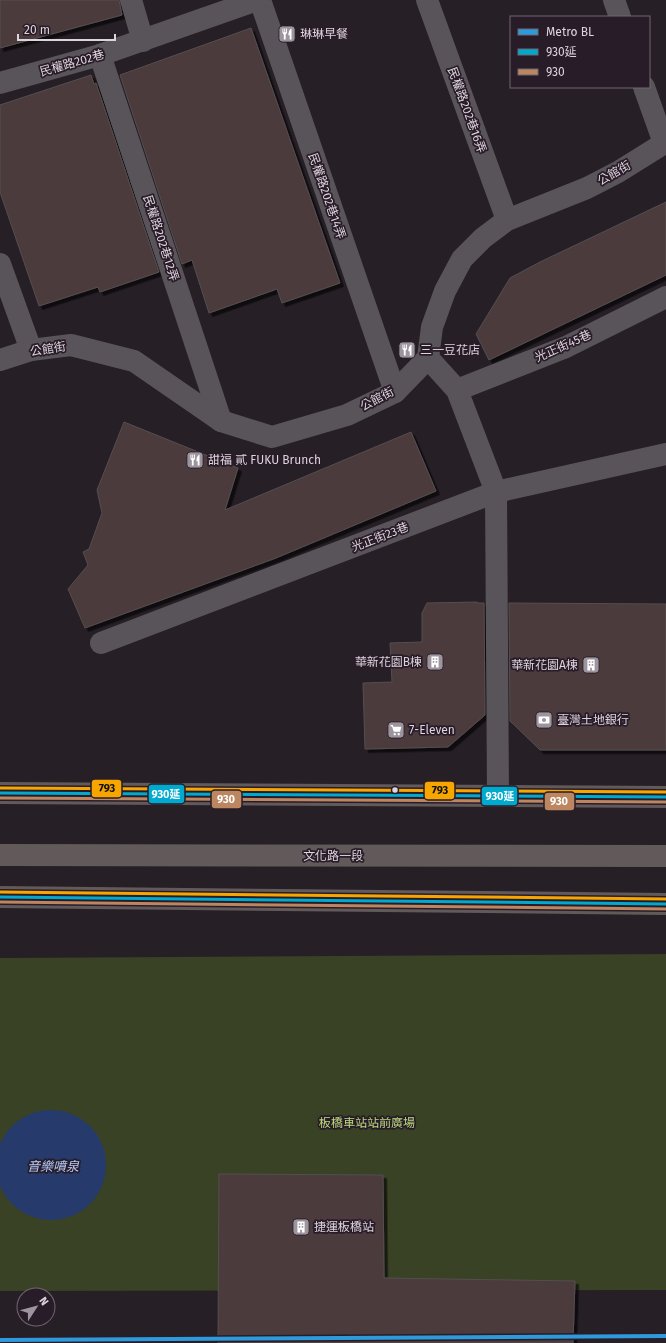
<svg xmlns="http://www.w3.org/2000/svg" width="666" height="1343" font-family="'Fira Sans','Noto Sans TC',sans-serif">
<defs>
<filter id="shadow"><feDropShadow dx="3.5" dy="3.5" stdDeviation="0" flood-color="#0009"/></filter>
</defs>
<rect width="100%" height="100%" fill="#261f26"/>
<!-- green -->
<polygon fill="#394225" points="666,954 666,1290 0,1291 0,958"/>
<!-- water -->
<circle fill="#263b6b" cx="51" cy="1165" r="55"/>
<!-- building -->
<g fill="#4b3b3c" stroke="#554e50" filter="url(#shadow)">
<polygon points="0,0 119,0 122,15 0,48"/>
<polygon points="251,28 340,283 282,303 277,289 209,313 192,260 182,264 120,75"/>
<polygon points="91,75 94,84 96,83 159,272 100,292 98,287 39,306 0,192 0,105"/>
<polygon points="666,202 666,275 489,360 476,334 510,278 540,262"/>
<polygon points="124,422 238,468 225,510 411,432 436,491 276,558 85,628 68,589 88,565 83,552 89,549 102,513 97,490"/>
<polygon points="477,602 477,603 484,603 485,715 448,747 365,749 363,683 392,682 390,643 422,642 422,613 427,603"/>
<polygon points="509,603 666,604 666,750 540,750 510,721"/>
<polygon points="219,1174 383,1175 384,1278 575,1281 573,1343 218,1343"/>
</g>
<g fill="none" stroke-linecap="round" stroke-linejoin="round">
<!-- minor -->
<g stroke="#595459" stroke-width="22">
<polyline points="131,0 143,41"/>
<polyline points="260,0 395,392"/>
<polyline points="427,0 507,220"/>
<polyline points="614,0 620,17"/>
<polyline points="100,55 221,421"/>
<polyline points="0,83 100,55 257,0"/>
<polyline points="644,87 664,143"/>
<polyline points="0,264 31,350"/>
<polyline points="428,358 457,390 496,492 498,796"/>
<polyline points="0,360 31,350 71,345 134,361 221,421 272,437 347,415 395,392 428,358 432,327 445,291 462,259 483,238 507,220 587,188 618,172 666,142"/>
<polyline points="457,390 566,347 666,297"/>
<polyline points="101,643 496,492 666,454"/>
</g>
<!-- major -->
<g stroke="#625a5a" stroke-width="22">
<polyline points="0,793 666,797"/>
<polyline points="0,855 666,856"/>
<polyline points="0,897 666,904"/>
</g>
<!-- bus-1 casing -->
<g stroke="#291c29" stroke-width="6">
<g id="bus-1">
<polyline points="0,793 666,797"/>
<polyline points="0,897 666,904"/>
</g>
</g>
<!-- bus-2 casing -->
<g stroke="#291c29" stroke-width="6">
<g id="bus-2">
<polyline points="0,798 666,802"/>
<polyline points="0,902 666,909"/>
</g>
</g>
<!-- bus-3 casing -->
<g stroke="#291c29" stroke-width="6">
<g id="bus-3">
<polyline points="0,788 666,792"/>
<polyline points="0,892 666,899"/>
</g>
</g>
<!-- bus-1 -->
<use href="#bus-1" stroke="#00a9ce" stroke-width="3"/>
<!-- bus-2 -->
<use href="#bus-2" stroke="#bb8660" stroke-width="3"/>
<!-- bus-3 -->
<use href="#bus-3" stroke="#f7a600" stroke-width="3"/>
<!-- metro-1 casing -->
<g stroke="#291c29" stroke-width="7">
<polyline id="metro-1" points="0,1340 666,1336"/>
</g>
<!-- metro-1 -->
<use href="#metro-1" stroke="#2d9bdb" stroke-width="4"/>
</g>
<!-- icons -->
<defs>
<g id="restaurant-square" transform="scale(0.9)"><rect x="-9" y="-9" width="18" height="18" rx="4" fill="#9d959d" stroke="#291c29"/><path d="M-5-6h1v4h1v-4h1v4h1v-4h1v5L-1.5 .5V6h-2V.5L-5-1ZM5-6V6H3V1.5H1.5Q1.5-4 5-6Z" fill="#fff"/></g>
<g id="building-square" transform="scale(0.9)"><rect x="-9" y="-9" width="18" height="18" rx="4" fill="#9d959d" stroke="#291c29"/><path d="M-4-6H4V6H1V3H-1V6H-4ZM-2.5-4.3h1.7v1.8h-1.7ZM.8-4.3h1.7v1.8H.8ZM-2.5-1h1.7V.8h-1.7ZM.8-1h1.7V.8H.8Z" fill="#fff"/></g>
<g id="bank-square" transform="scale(0.9)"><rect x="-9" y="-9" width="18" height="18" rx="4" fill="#9d959d" stroke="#291c29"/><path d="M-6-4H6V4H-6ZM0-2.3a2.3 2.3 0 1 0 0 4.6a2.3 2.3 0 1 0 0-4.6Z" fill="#fff"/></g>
<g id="supermarket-square" transform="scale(0.9)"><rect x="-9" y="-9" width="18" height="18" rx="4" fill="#9d959d" stroke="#291c29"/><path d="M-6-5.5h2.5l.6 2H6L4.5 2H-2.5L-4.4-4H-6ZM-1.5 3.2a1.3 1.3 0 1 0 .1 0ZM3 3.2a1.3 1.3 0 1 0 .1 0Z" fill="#fff"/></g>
</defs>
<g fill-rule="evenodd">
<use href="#restaurant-square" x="287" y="34"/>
<use href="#restaurant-square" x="407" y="350"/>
<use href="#restaurant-square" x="195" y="460"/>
<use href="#building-square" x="435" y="662"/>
<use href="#building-square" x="591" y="665"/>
<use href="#bank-square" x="544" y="720"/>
<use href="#supermarket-square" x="396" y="730"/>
<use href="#building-square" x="301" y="1227"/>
</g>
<!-- markers -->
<circle fill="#ddd4dd" stroke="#291c29" stroke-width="1.5" cx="395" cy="790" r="3.5"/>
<g text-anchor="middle" stroke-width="3.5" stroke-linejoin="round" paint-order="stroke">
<!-- poi labels -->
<g font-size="12" fill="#ddd4dd" stroke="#291c29" text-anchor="start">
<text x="300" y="38">琳琳早餐</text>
<text x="420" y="354">三一豆花店</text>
<text x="208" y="464">甜福 貳 FUKU Brunch</text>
<text x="422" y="666" text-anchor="end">華新花園B棟</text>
<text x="578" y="669" text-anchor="end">華新花園A棟</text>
<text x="557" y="724">臺灣土地銀行</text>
<text x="409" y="734">7-Eleven</text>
<text x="314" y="1231">捷運板橋站</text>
</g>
<!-- street labels -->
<g font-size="12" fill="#ddd4dd" stroke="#291c29">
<text transform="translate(72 63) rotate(-16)" y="4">民權路202巷</text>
<text transform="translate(467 110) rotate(70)" y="4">民權路202巷16弄</text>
<text transform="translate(614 173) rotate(-30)" y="4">公館街</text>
<text transform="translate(327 196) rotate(71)" y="4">民權路202巷14弄</text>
<text transform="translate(161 238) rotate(72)" y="4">民權路202巷12弄</text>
<text transform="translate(563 346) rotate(-24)" y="4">光正街45巷</text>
<text transform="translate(48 349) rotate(-9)" y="4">公館街</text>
<text transform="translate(377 399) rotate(-28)" y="4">公館街</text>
<text transform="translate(380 537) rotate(-21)" y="4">光正街23巷</text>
<text x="333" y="860">文化路一段</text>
</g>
<!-- park labels -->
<g font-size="12" fill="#bada7c" stroke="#291c29">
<text x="367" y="1127">板橋車站站前廣場</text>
</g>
<!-- water labels -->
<g font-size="13" font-style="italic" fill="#b2cbfc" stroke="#291c29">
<text x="53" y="1171">音樂噴泉</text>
</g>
</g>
<g stroke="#291c29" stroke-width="1.5">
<rect x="91" y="779" width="31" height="19" rx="4" fill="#f7a600"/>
<rect x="424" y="781" width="31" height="19" rx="4" fill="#f7a600"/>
<rect x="148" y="784" width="37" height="20" rx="4" fill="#00a9ce"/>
<rect x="481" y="786" width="37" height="20" rx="4" fill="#00a9ce"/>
<rect x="211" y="790" width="31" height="19" rx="4" fill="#bb8660"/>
<rect x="544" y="792" width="31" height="19" rx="4" fill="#bb8660"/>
</g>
<g font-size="11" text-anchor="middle" font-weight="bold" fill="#fff">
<text x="166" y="798">930延</text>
<text x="500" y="800">930延</text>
<text x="226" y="803">930</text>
<text x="559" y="805">930</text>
</g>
<g font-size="11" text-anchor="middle" font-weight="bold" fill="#111">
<text x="107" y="792">793</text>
<text x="440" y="794">793</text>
</g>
<!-- legend -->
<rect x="510" y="16" width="140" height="72" fill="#291c29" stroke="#716671"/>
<rect x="518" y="29" width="20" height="6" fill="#2d9bdb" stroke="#716671"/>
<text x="546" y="36" font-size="12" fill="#ddd4dd">Metro BL</text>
<rect x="518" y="49" width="20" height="6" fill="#00a9ce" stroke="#716671"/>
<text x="546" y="56" font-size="12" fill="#ddd4dd">930延</text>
<rect x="518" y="69" width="20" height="6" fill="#bb8660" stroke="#716671"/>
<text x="546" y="76" font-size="12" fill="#ddd4dd">930</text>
<!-- north arrow -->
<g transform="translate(36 1307) rotate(54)"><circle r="19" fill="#291c29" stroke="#716671"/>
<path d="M0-3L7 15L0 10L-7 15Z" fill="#9d959d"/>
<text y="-6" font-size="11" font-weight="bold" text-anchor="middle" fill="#ddd4dd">N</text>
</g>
<!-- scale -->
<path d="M18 34v6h97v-6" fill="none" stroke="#ddd4dd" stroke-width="2"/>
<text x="24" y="34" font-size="12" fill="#ddd4dd" stroke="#291c29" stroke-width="3" paint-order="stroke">20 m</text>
</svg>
